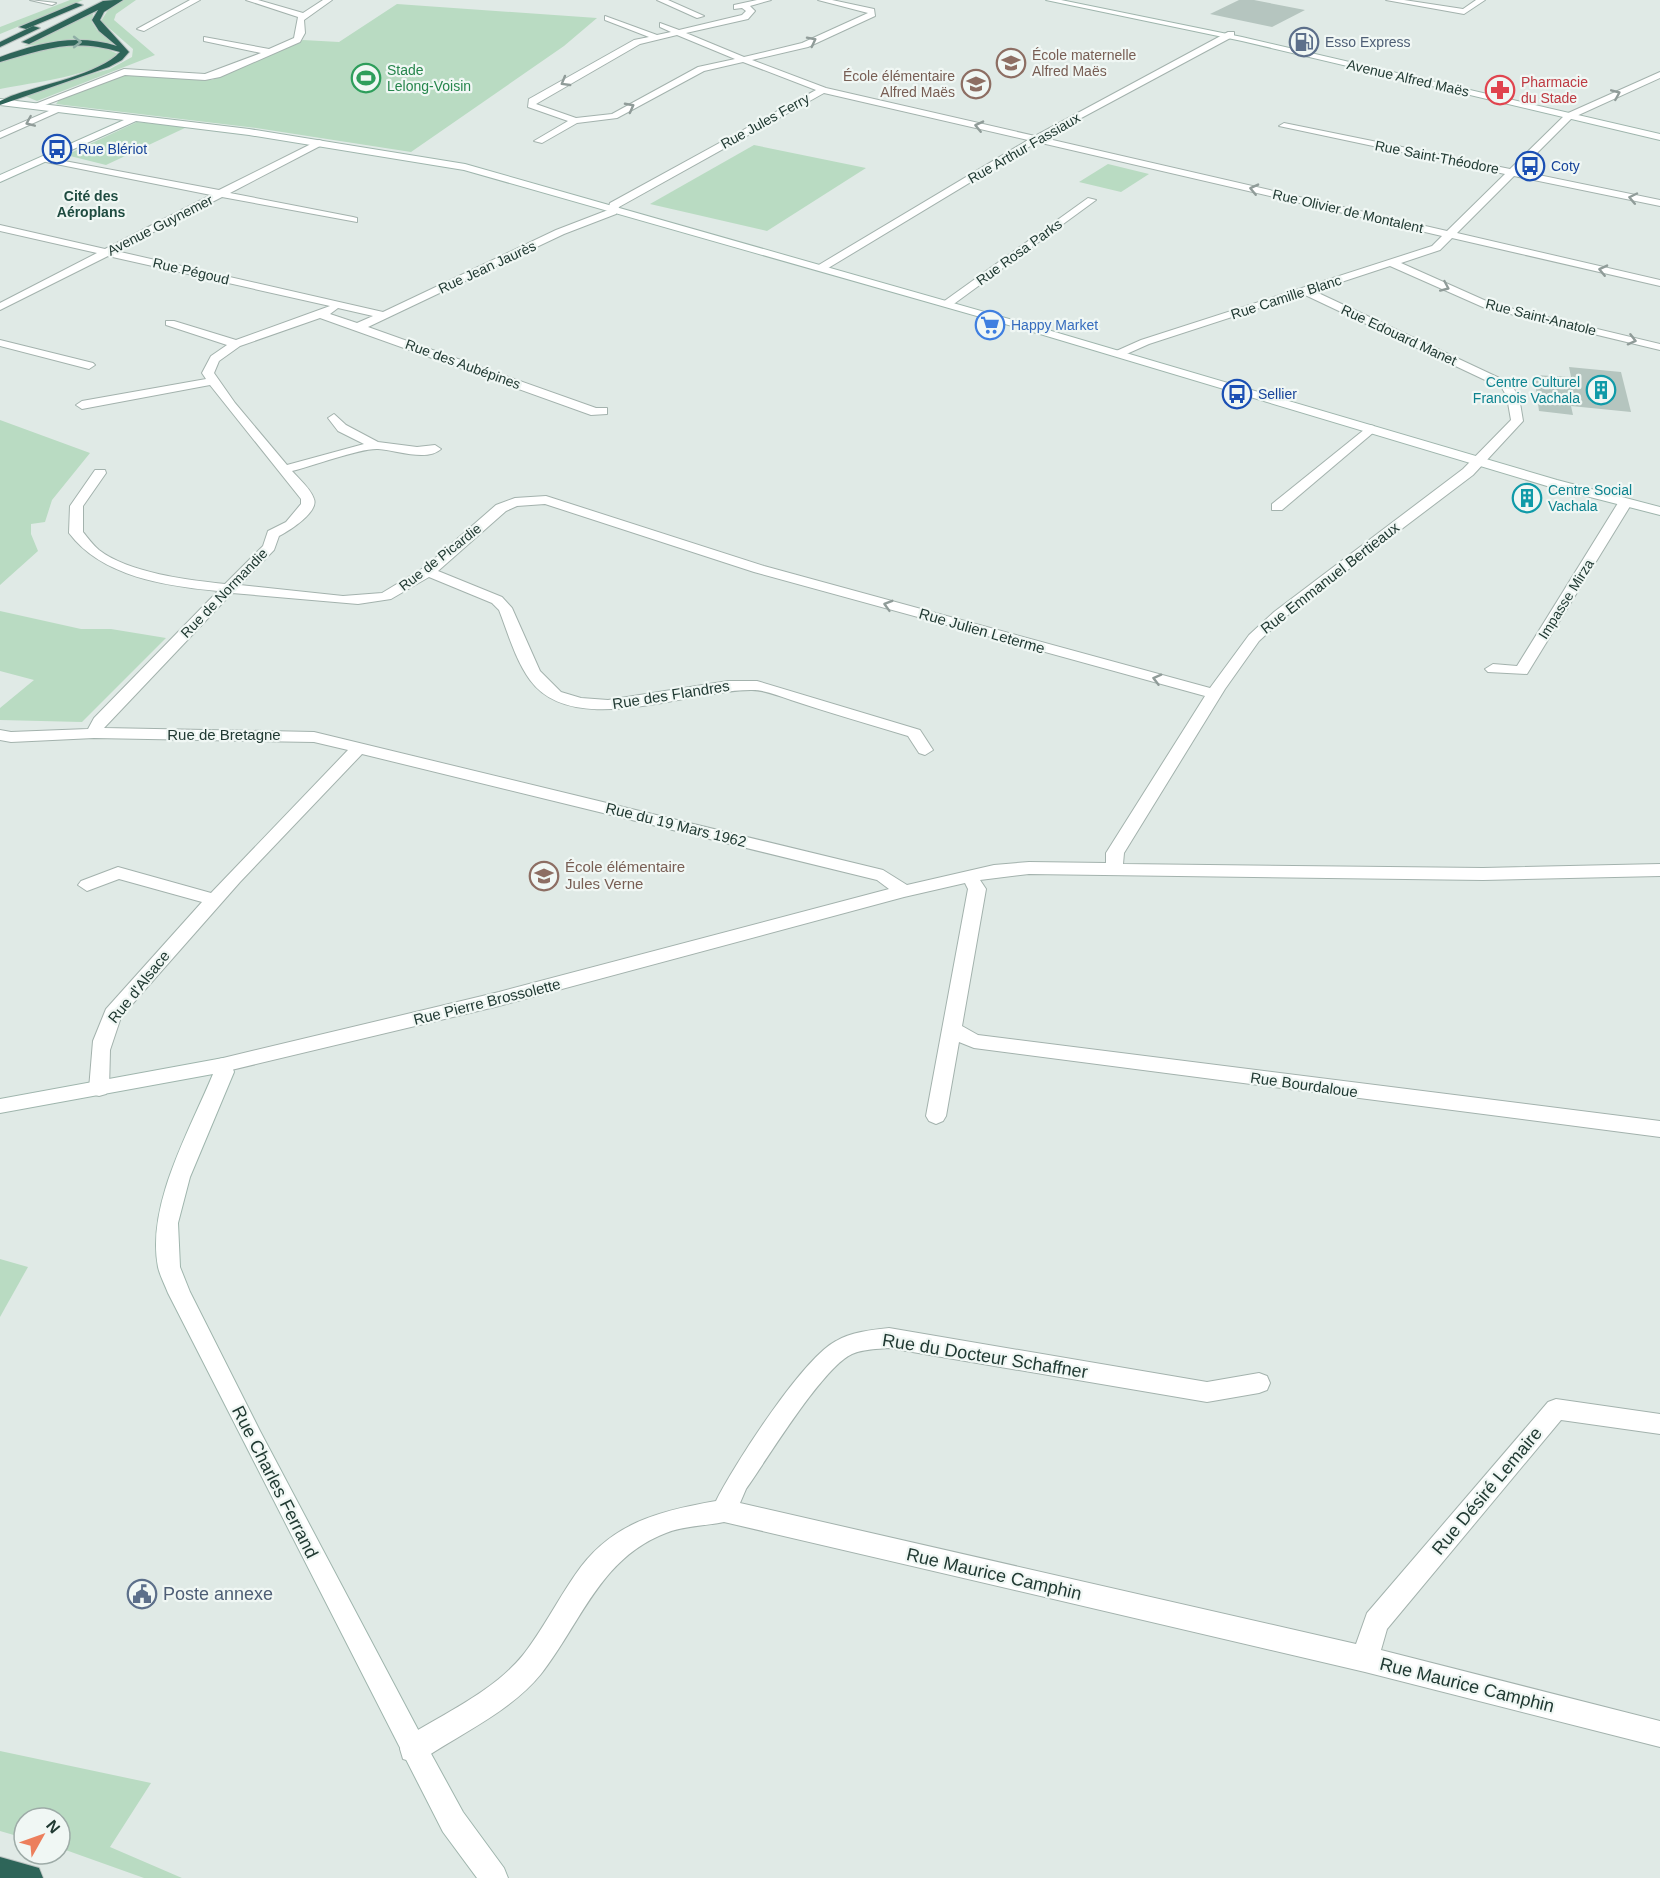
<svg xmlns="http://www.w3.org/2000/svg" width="1660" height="1878" font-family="Arial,sans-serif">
<rect width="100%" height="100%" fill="#e0eae6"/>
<!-- green -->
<g fill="#b9dbc2">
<polygon points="70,0 83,0 0,34 0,27"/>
<polygon points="124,0 136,0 116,14 114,20 155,55 37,101 25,96 36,89 110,69 132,57 133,49 101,21 108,10"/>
<polygon points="397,4 597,18 564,46 411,152 256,128 56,104 59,100 108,79 128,75 212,80 303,40 339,42"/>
<polygon points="90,14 93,14 92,22 97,30 113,43 51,43 24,46"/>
<path d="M81,44L105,48L118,54C94,77 33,82 0,89V62L32,50Z"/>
<polygon points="137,122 187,127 106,165 66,155"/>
<polygon points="754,145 866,168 767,231 650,204"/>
<polygon points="1108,164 1149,174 1121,192 1079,182"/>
<polygon points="0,420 90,453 52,500 45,522 31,524 31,534 38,551 0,585"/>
<polygon points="0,611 81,629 111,629 166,638 82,722 0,720 0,708 34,680 0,671"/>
<polygon points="0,1259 28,1267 0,1317"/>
<polygon points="0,1751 151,1783 110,1847 182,1878 144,1878 60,1848 60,1818 24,1818 24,1838 0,1831"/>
</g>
<!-- building -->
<g fill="#b5c5bf">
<polygon points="1239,0 1254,0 1305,10 1272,27 1210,14"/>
<polygon points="1569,367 1621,372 1631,412 1571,406 1573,415 1539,411 1534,375 1571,377"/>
</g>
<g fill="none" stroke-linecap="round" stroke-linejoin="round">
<!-- street casing -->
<g stroke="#a3b2ad" stroke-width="2">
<g id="street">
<polygon points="30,0 56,3 52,5"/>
<polygon points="190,0 200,0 144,31 137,29"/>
<polygon points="246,0 258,0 303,13 323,0 332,0 304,20 305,33 300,42 220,77 205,80 125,75 37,108 30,106 124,69 205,74 261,53 204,41 204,37 269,49 294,38 298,17"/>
<polygon points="657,0 668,0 704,16 697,18"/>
<path d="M757,0H771L750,6L755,11L748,19L686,33L744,57L802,43L868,13L818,0H832L874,9L875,16L808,47L752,60L826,88L1035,136L1228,32H1234V36L1044,138L1447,231L1505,174L1279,126L1284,123L1510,169L1566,114L1660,72V78L1572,118L1519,171L1660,200V206L1514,176L1457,233L1660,280V286L1452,238L1440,250L1401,263L1493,304L1660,344V350L1485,308L1390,266L1314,291L1510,383L1519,397L1523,421L1473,475L1284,618L1259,641L1225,689L1124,853L1123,864L1483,868L1660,864V876L1483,880L1029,874L980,880L986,889L962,1026L978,1035L1660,1121V1137L974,1048L959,1042L946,1116L943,1121L936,1124L929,1121L926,1116L968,889L965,883L904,897L499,1006L223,1072L216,1070L213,1065L216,1060L223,1058L499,992L889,889L877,880L362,754L240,882L121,1017L110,1050L109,1089L106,1094L99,1096L92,1094L89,1089L93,1041L106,1009L202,902L119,879L87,891L78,885L81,881L118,867L211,893L348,750L314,742L94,738L11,742L0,740V730L11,732L88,729L94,718L218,591C166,586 102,577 69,533L70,506L95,470H105L106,473L83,506V532C88,538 93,545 99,550C129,573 188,580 225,584L263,546L268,531L286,522L301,504V499L210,385L82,409L76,405L82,401L206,379L202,373L211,356L227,345L166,325V321H174L236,340L330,306L108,256L0,310V303L97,253L0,231V225L105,249L211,195L46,162L41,159L43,157L219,190L319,140L322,141V145L230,193L353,217L357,218V222L222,197L116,251L383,312L556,230L608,210L610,203L816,90L743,62L704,71L617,118L577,123L542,143L534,141L568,121L528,107L529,99L634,40L649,37L605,20V16L657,35L671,32L660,27V23L679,30L742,15L746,11L742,8L734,9V5ZM677,35L735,59L698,67L612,114L576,118L536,104L640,44ZM824,93L1028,140L817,266V270H825L1037,142L1442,236L1432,246L1141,340L1114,352V356H1122L1149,344L1303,294L1502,388L1507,397L1511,420L1463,469L1274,612L1249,635L1210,688L764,566L546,496L515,498L496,505L425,567L382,593L343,596L240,585L274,550L279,536C289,531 319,512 314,499C311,489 299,479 292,471C313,466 360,448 378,449C396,450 427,462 441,449L435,445L417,447L378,442L346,425L334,414L328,418L338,431L364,444L287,465L235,403L214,373L219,361L240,346L320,318L591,415L607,414V408H596L368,327L564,234L616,214L619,207ZM338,308L373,316L357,323L330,314ZM545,504L754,572L1205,696L1106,853V863L1029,862L994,865L907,885L883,870L314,732L104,728L232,593L358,604L391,599L429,577L492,603L499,610C508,633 515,659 530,680C574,740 690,689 752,690C766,690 778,696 791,700C830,713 869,724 908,736L919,753L925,755L933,750L920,730L757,681H728L608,700L581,698L561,692L540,671L512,608L502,597L438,571L506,511L517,506Z"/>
<polygon points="1386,0 1404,0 1463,9 1476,0 1485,0 1464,14"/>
<polygon points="58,107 65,109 0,138 0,132"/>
<polygon points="1088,198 1096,200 951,306 943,306 943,302"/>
<polygon points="0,340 93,363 95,365 89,369 0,346"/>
<polygon points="1370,425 1374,426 1374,432 1282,510 1272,510 1272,504"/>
<polygon points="1625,499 1632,503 1527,674 1488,672 1485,669 1493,664 1517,666 1618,503"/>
<path d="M889,1328L1207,1382L1259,1373L1267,1376L1270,1383L1267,1390L1259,1393L1207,1402L889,1348C877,1349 864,1349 852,1354C823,1367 768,1458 746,1489L740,1503L1356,1644L1367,1613L1548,1402L1556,1399L1660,1414V1434L1561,1420L1387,1629L1381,1650L1660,1721V1747L1365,1672L724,1522C705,1526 683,1526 666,1533C600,1558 581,1623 541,1674C511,1711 462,1733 423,1759L413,1762L403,1759L400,1749L403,1739C443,1714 493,1692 523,1655C542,1631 557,1601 575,1575C610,1523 659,1511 716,1501C734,1465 802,1359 836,1341C851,1332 871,1330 889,1328Z"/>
</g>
</g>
<!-- secondary casing -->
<g stroke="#9fb5ad" stroke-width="2">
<g id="secondary">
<polygon points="1046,0 1061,0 1242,37 1660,134 1660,140 1242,41"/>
<polygon points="0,99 249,129 465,164 1048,330 1557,480 1660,507 1660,515 1547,486 1040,334 464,170 249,135 136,121 0,182 0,175 124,120 0,105"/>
<path d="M223,1058L230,1060L234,1072L190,1177L178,1223L180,1267L190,1292L260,1431L423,1739L463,1812L504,1868L508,1878H477L443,1832L168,1293C165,1285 160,1276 158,1267C146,1205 190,1130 213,1074L0,1113V1099Z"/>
</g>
</g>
<!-- highway casing -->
<g stroke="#bcc4c2" stroke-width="2">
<g id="highway">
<path d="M114,0H123L104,12L100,20L129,52L122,60L109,67L0,105V101L11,96C40,85 100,74 120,52C73,38 45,49 0,62V57C37,43 77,33 117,46L99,31L92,20L98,10L29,44L22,42L103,1Z"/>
<polygon points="76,3 83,5 26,29 19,27"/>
<polygon points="33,26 40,28 0,47 0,42"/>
<polygon points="0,1857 39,1868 43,1878 0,1878"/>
</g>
</g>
<!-- street -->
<use href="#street" fill="#fff" fill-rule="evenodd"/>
<!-- secondary -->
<use href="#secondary" fill="#fff" fill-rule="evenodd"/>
<!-- highway -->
<use href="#highway" fill="#2e6559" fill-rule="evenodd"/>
</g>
<!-- one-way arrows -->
<defs><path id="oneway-chevron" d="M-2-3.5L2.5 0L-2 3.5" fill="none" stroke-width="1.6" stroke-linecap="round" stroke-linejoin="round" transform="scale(1.5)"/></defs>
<g stroke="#909c99">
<use href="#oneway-chevron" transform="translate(812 41) rotate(-27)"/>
<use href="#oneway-chevron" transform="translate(565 82) rotate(150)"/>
<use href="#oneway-chevron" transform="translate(1616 94) rotate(-23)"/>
<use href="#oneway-chevron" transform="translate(630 107) rotate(-28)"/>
<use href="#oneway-chevron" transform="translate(30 122) rotate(157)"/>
<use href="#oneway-chevron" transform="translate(979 126) rotate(-167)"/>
<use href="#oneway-chevron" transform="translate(1254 189) rotate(-167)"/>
<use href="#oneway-chevron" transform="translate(1633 198) rotate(-168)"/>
<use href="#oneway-chevron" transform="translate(1603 270) rotate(-167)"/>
<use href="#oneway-chevron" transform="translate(1445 287) rotate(24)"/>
<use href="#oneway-chevron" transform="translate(1632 340) rotate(14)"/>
<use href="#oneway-chevron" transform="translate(888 605) rotate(-164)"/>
<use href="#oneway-chevron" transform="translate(1157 679) rotate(-165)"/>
</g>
<use stroke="#8faea6" href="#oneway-chevron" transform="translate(77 42)"/>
<!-- icons -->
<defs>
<g id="fuel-ring" transform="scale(1.5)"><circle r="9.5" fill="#f0f7f4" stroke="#5c6f8a" stroke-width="1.5"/><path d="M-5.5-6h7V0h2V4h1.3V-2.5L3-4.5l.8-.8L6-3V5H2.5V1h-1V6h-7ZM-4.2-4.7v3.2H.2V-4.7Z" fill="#5c6f8a"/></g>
<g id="school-ring" transform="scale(1.5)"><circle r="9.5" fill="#f0f7f4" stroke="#8d6e63" stroke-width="1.5"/><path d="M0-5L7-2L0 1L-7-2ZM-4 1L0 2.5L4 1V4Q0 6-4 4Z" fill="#8d6e63"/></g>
<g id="stadium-ring" transform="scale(1.5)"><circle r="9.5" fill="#f0f7f4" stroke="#2e9e5b" stroke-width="1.5"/><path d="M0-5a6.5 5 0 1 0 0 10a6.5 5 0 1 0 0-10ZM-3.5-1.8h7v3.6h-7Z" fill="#2e9e5b"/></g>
<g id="pharmacy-ring" transform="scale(1.5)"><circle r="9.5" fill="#f0f7f4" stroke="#e0444e" stroke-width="1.5"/><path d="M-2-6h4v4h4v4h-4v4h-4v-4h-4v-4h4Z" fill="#e0444e"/></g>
<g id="bus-ring" transform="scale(1.5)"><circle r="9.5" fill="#f0f7f4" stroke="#1a4fb4" stroke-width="1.5"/><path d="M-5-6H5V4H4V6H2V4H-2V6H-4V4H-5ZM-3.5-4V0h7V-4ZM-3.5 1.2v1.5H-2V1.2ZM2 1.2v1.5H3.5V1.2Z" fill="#1a4fb4"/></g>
<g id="supermarket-ring" transform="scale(1.5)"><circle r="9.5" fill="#f0f7f4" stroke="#3f7fe0" stroke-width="1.5"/><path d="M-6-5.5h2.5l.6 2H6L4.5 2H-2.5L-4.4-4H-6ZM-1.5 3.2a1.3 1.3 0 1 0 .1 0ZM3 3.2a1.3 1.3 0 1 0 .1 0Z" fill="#3f7fe0"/></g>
<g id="building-ring" transform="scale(1.5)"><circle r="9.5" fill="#f0f7f4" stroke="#0f9aa8" stroke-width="1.5"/><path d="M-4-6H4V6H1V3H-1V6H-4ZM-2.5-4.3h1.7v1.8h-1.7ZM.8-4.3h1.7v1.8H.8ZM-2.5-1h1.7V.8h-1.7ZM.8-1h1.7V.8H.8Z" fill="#0f9aa8"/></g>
<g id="civic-ring" transform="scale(1.5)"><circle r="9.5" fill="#f0f7f4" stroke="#5c6f8a" stroke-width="1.5"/><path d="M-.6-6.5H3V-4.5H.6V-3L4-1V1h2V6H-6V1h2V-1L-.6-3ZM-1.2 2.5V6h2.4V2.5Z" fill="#5c6f8a"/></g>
</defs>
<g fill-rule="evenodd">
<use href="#fuel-ring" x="1304" y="42"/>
<use href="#school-ring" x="1011" y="63"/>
<use href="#stadium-ring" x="366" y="78"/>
<use href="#school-ring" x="976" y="84"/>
<use href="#pharmacy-ring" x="1500" y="90"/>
<use href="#bus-ring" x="57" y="149"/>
<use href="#bus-ring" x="1530" y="166"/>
<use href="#supermarket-ring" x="990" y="325"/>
<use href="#building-ring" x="1601" y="390"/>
<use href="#bus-ring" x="1237" y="394"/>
<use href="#building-ring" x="1527" y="498"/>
<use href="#school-ring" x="544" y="876"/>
<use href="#civic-ring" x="142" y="1594"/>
</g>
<g text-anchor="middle" stroke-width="4.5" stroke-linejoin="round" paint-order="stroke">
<!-- far-service labels -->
<g font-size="14" fill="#4e5e75" stroke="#f0f7f4" text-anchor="start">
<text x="1325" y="47">Esso Express</text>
</g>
<!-- far-education labels -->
<g font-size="14" fill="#785e54" stroke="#f0f7f4" text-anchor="start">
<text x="1032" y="60">École maternelle<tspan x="1032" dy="16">Alfred Maës</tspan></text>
<text x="955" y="81" text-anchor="end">École élémentaire<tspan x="955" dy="16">Alfred Maës</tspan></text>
</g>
<!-- far-leisure labels -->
<g font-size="14" fill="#27864d" stroke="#f0f7f4" text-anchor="start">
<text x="387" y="75">Stade<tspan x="387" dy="16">Lelong-Voisin</tspan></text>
</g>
<!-- far-street labels -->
<g font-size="14" fill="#213a33" stroke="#f0f7f4">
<text transform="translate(1408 78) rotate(13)" y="5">Avenue Alfred Maës</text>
<text transform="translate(765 121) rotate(-29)" y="5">Rue Jules Ferry</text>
<text transform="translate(1024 148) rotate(-30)" y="5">Rue Arthur Fassiaux</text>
<text transform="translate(1437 157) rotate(11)" y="5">Rue Saint-Théodore</text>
<text transform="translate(1348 211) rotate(13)" y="5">Rue Olivier de Montalent</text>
<text transform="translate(160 225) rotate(-27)" y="5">Avenue Guynemer</text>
<text transform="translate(1019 252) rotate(-36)" y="5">Rue Rosa Parks</text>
<text transform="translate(487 267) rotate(-25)" y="5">Rue Jean Jaurès</text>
<text transform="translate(191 271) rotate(13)" y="5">Rue Pégoud</text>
<text transform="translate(1286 297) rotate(-18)" y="5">Rue Camille Blanc</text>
<text transform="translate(1541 317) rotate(14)" y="5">Rue Saint-Anatole</text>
<text transform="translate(1399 335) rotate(25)" y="5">Rue Edouard Manet</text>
<text transform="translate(463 364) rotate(20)" y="5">Rue des Aubépines</text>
<text transform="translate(440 557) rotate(-38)" y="5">Rue de Picardie</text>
<text transform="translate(224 593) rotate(-46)" y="5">Rue de Normandie</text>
<text transform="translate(1566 599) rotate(-58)" y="5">Impasse Mirza</text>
</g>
<!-- far-health labels -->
<g font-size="14" fill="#be3a42" stroke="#f0f7f4" text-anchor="start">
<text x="1521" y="87">Pharmacie<tspan x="1521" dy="16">du Stade</tspan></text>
</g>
<!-- far-transit labels -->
<g font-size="14" fill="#164399" stroke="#f0f7f4" text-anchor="start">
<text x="78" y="154">Rue Blériot</text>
<text x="1551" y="171">Coty</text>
<text x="1258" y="399">Sellier</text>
</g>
<!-- far-neighbourhood labels -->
<g font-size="14" font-weight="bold" fill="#1e4b40" stroke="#f0f7f4">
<text x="91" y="201">Cité des<tspan x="91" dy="16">Aéroplans</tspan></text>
</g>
<!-- far-shop labels -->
<g font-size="14" fill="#366cbe" stroke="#f0f7f4" text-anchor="start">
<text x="1011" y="330">Happy Market</text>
</g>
<!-- far-culture labels -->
<g font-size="14" fill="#0d838f" stroke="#f0f7f4" text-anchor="end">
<text x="1580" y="387">Centre Culturel<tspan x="1580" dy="16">Francois Vachala</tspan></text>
<text x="1548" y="495" text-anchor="start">Centre Social<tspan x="1548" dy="16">Vachala</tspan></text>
</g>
<!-- street labels -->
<g font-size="15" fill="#213a33" stroke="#f0f7f4">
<text transform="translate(1330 578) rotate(-38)" y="5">Rue Emmanuel Bertieaux</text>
<text transform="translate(982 631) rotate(16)" y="5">Rue Julien Leterme</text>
<text transform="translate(671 695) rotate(-9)" y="5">Rue des Flandres</text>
<text x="224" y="740">Rue de Bretagne</text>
<text transform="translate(676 825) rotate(14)" y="5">Rue du 19 Mars 1962</text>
<text transform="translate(139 987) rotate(-51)" y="5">Rue d'Alsace</text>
<text transform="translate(487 1002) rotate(-14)" y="5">Rue Pierre Brossolette</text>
<text transform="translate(1304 1085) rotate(8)" y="5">Rue Bourdaloue</text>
</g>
<!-- education labels -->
<g font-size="15" fill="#785e54" stroke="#f0f7f4" text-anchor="start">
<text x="565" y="872">École élémentaire<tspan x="565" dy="17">Jules Verne</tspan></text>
</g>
<!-- near-street labels -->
<g font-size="18" fill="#213a33" stroke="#f0f7f4">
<text transform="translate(985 1356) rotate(9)" y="6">Rue du Docteur Schaffner</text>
<text transform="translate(275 1482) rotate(63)" y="6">Rue Charles Ferrand</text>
<text transform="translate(1487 1491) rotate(-50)" y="6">Rue Désiré Lemaire</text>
<text transform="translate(994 1574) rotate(13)" y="6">Rue Maurice Camphin</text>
<text transform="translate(1467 1685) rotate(14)" y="6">Rue Maurice Camphin</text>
</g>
<!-- near-service labels -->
<g font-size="18" fill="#4e5e75" stroke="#f0f7f4" text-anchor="start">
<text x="163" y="1600">Poste annexe</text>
</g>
</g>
<!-- north arrow -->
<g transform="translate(42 1836) rotate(50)"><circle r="28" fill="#f0f7f4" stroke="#9daba7" stroke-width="1.5"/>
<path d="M0-4.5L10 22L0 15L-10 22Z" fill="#ec7f5c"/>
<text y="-9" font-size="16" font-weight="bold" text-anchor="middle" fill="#213a33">N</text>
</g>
</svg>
